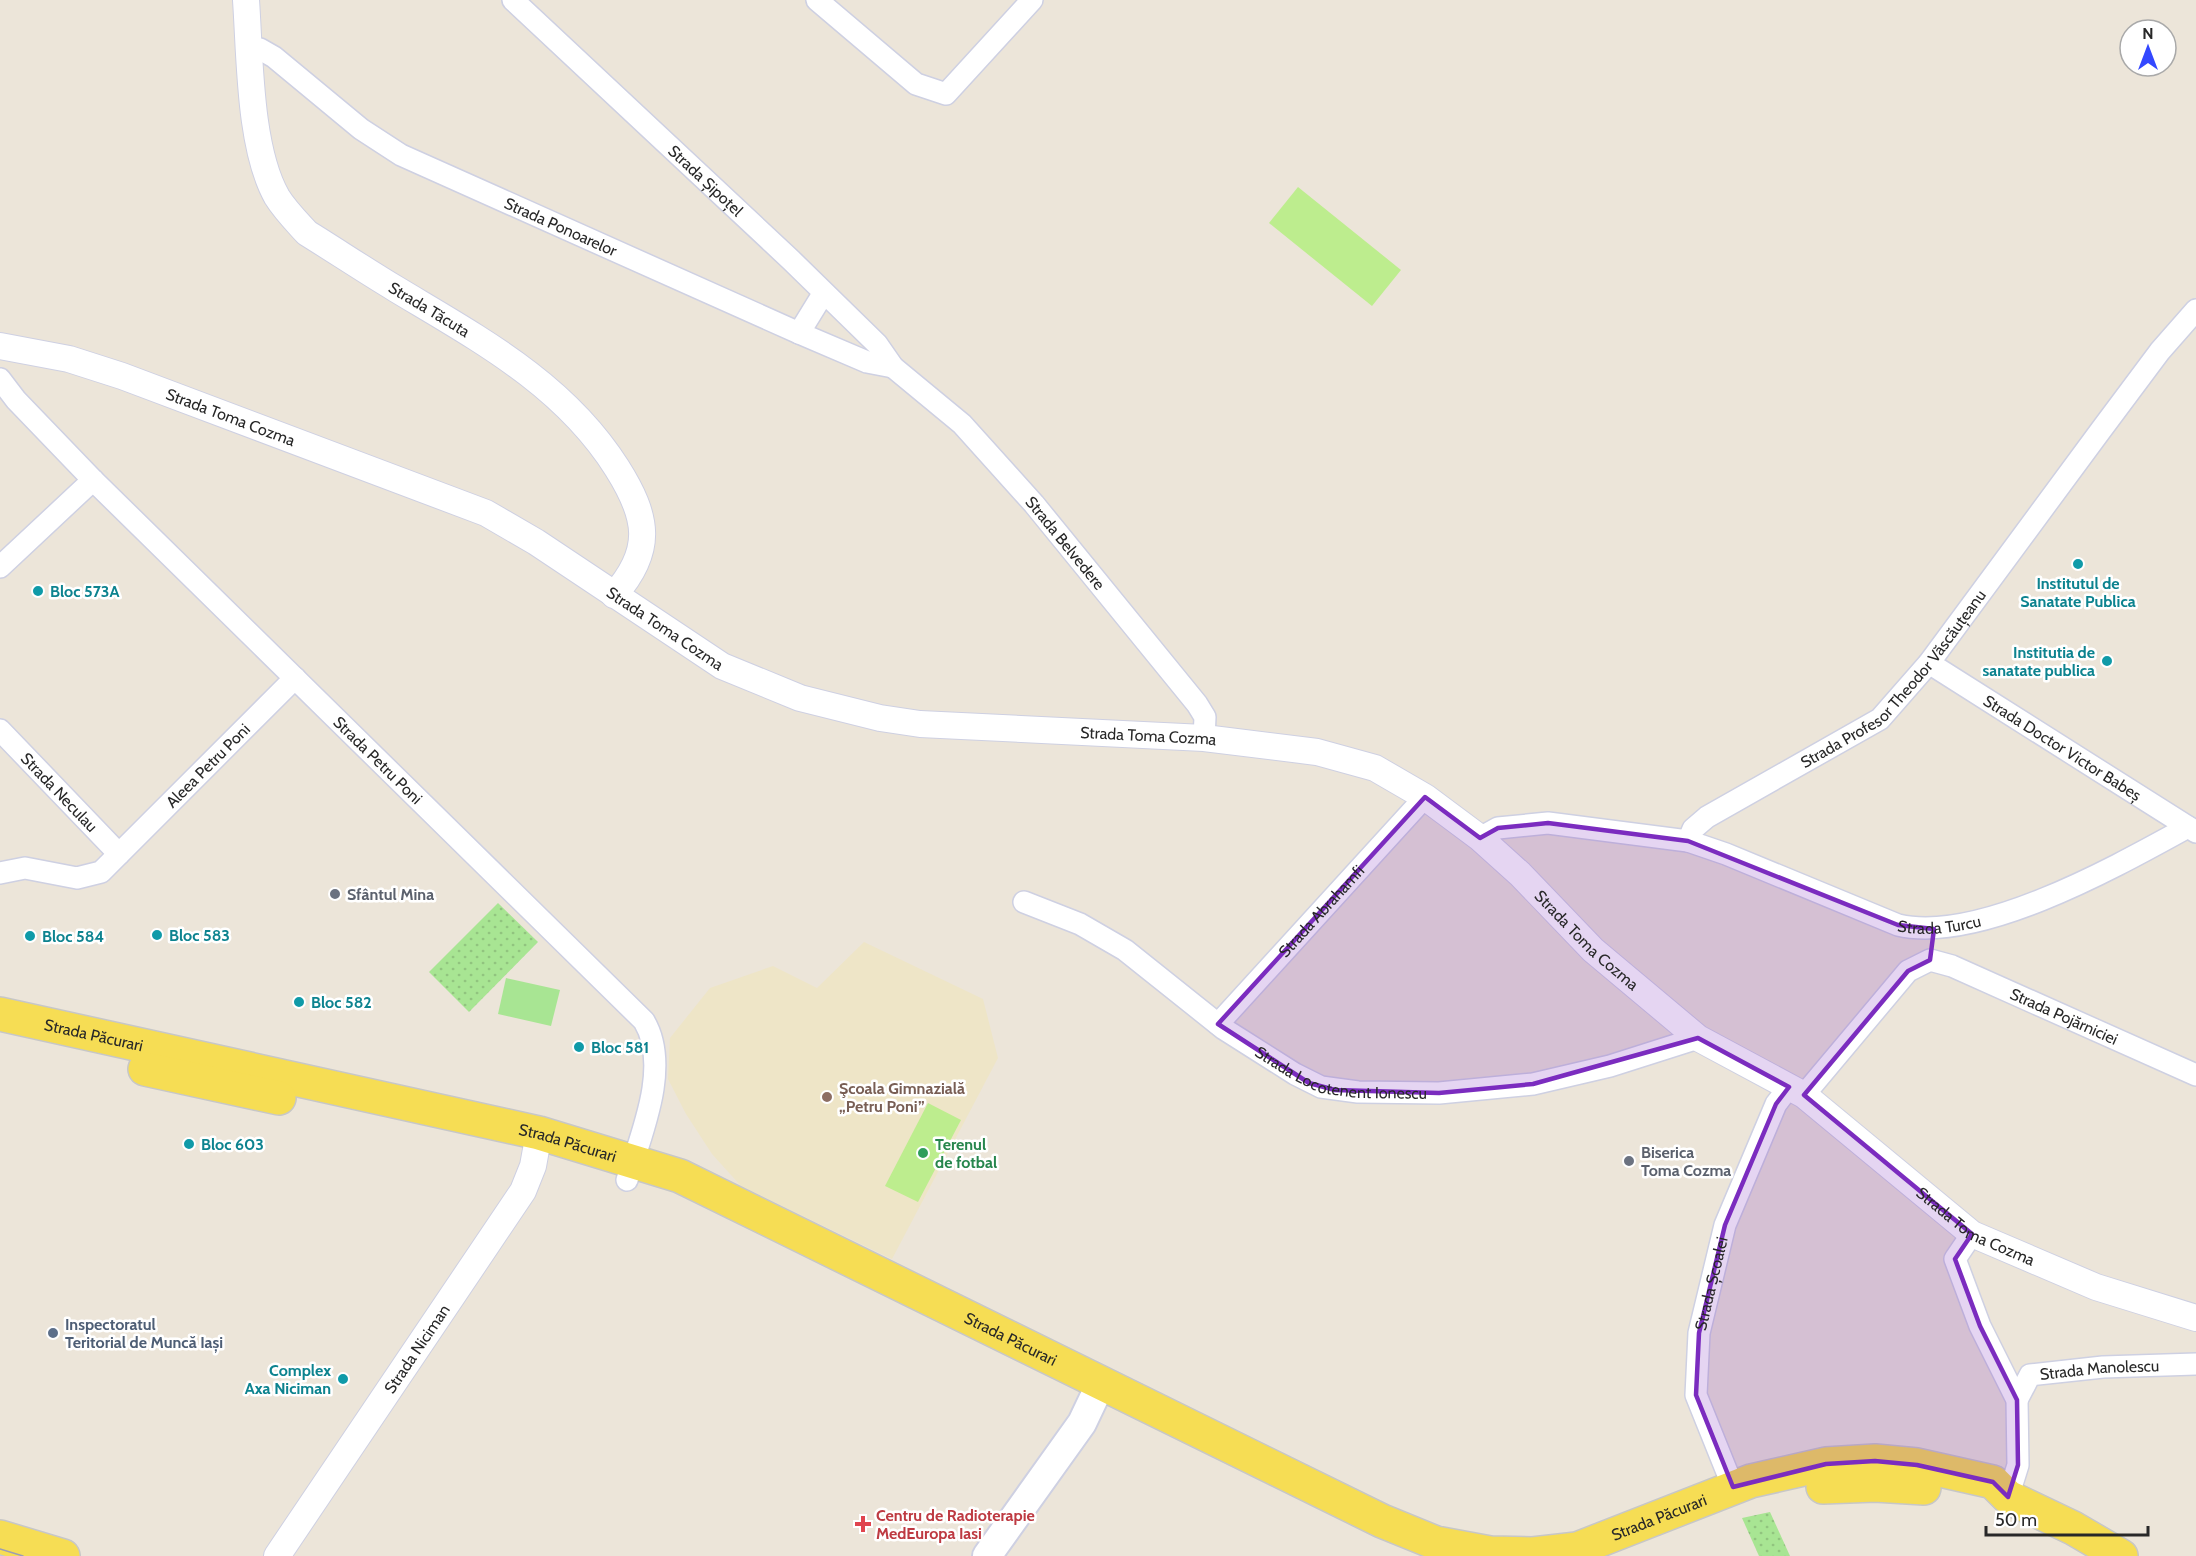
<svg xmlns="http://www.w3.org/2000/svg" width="2196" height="1556" font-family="Cabin,sans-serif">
<defs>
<pattern id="grass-dots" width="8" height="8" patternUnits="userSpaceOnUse" patternTransform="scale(1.5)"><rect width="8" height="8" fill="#a8e593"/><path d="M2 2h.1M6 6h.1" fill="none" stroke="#91c47f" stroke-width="1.8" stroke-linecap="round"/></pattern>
</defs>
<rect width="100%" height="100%" fill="#ece5d9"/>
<!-- education -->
<polygon fill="#eee5c7" points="864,942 983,999 998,1058 892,1259 741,1186 712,1154 686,1114 668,1079 670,1038 710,988 773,966 817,988"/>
<!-- grass -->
<g fill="url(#grass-dots)">
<polygon points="498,903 538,942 469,1012 429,972"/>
<polygon points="1770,1512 1790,1556 1759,1556 1742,1518"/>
</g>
<!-- park -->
<polygon fill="#a8e593" points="506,978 560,990 551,1026 498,1014"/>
<!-- pitch -->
<g fill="#bded8e">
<polygon points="1298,187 1401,270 1372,306 1269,223"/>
<polygon points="928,1103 961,1120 918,1202 885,1186"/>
</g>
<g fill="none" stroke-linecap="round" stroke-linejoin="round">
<!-- minor casing -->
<g stroke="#ced0e2" stroke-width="24">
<g id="minor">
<path id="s1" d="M513,0L791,260L877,344L893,367L962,424L1034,504L1197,704L1205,717L1204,738"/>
<polyline points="817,0 916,84 946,94 1032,0"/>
<path id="s2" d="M250,47L260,49L274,57L361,129L401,155L799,333L867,362L893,367"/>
<polyline points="799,333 823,294"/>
<path id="s3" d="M0,379L16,400L93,480L644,1021C671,1066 641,1135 627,1180"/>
<polyline points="0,567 93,480"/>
<path id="s4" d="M1929,663L2196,832"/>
<path id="s5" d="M0,730L119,854"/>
<path id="s6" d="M1480,838L1498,828L1548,823L1688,841L1726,854L1898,925C1979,944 2117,866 2188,827"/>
<path id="s7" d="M1688,841L1693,829L1707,817L1880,719L1929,663L2101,430L2160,351L2196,310"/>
<path id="s8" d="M0,873L25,868L77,878L101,872L295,678"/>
<path id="s9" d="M1024,902L1080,924L1125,950L1224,1029L1295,1074L1321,1087L1358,1092L1439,1093L1533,1084L1610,1066L1698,1038"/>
<path id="s10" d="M1218,1024L1425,797"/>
<path id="s11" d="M1804,1095L1908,971L1930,960L1952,966L2196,1075"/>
<polyline points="1972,1234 1955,1259 1980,1326 2017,1400 2018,1465 2008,1497"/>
<path id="s12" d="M2017,1400L2030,1375L2103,1367L2196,1364"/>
<path id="s13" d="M1733,1487L1696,1395L1699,1333L1725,1225L1776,1104L1789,1087"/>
</g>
</g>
<!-- tertiary casing -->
<g stroke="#ced0e2" stroke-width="28">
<g id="tertiary">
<path id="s14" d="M246,0C250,56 249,148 277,197C285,210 296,221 307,233C336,251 366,271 396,289C479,339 564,384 617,468C648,517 654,550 614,595"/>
<path id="s15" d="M0,346L69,359L122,376L486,513L536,542L722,666L800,698L880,718L920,724L1204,738L1317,752L1375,768L1425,797L1480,838L1520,874L1593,950L1698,1038L1804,1095L1972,1234L2096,1287L2196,1318"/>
<path id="s16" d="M277,1556L523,1191L533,1166L539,1133"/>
</g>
</g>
<!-- secondary casing -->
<g stroke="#ced0e2" stroke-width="32">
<polyline id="secondary" points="987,1556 1082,1423 1101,1383"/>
</g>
<!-- primary casing -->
<g stroke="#c7c7c7" stroke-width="36">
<g id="primary">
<path id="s17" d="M0,1014L539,1133L680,1176L1382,1521L1436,1543L1490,1553L1533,1554L1577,1549L1751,1481L1826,1464L1875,1461L1917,1465L1993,1482L2008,1497L2073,1528L2121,1556"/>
<polyline points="145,1069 279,1098"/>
<polyline points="1823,1487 1875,1485 1924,1488"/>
<polyline points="0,1537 63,1556"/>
</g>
</g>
<!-- minor -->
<use href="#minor" stroke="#fff" stroke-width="21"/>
<!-- tertiary -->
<use href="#tertiary" stroke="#fff" stroke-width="26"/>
<!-- secondary -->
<use href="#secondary" stroke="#fff" stroke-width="28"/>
<!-- primary -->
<use href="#primary" stroke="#f6dd54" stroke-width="33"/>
<!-- tram -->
<polyline stroke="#9c9db4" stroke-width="1.5" points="0,1549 23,1556"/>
</g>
<!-- marked area -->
<path fill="#7b2cbf" fill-opacity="0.2" stroke="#7b2cbf" stroke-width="4.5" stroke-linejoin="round" d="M1425,797L1480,838L1498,828L1548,823L1688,841L1898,925L1934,929L1930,960L1908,971L1804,1095L1972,1234L1955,1259L1980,1326L2017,1400L2018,1465L2008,1497L1993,1482L1917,1465L1875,1461L1826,1464L1733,1487L1696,1395L1699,1333L1725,1225L1776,1104L1789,1087L1698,1038L1533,1084L1439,1093L1335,1090L1309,1083L1218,1024Z"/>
<!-- markers -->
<g fill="#0f9aa8" stroke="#fff" stroke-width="2">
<circle cx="2078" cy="564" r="6"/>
<circle cx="38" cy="591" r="6"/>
<circle cx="2107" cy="661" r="6"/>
<circle cx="157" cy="935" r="6"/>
<circle cx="30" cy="936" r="6"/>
<circle cx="299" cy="1002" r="6"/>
<circle cx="579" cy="1047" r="6"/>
<circle cx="189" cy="1144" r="6"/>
<circle cx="343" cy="1379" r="6"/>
</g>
<g fill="#6b7280" stroke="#fff" stroke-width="2">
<circle cx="335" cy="894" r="6"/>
<circle cx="1629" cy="1161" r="6"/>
</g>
<circle fill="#8d6e63" stroke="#fff" stroke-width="2" cx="827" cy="1097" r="6"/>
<circle fill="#2e9e5b" stroke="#fff" stroke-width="2" cx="923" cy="1153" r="6"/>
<circle fill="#5c6f8a" stroke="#fff" stroke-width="2" cx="53" cy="1333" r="6"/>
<path fill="#e0444e" stroke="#fff" stroke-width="2" d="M860 1515h6v6h6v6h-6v6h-6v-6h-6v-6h6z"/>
<g text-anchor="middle" stroke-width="5" stroke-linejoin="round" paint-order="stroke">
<!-- street labels -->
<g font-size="16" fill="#282828" stroke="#fff">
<text dy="6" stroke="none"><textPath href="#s1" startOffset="264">Strada Șipoțel</textPath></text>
<text dy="6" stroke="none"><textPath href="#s2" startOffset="362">Strada Ponoarelor</textPath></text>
<text dy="6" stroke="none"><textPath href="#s14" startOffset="392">Strada Tăcuta</textPath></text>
<text dy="6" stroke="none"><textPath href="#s15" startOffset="242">Strada Toma Cozma</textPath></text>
<text dy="6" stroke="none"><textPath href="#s1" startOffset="776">Strada Belvedere</textPath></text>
<text dy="6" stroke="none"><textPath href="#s15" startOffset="728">Strada Toma Cozma</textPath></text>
<text dy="6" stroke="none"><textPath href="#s7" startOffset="267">Strada Profesor Theodor Văscăuțeanu</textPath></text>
<text dy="6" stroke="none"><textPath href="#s15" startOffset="1232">Strada Toma Cozma</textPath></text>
<text dy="6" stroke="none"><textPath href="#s4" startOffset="158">Strada Doctor Victor Babeș</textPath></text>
<text dy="6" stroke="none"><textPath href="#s3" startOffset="537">Strada Petru Poni</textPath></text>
<text dy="6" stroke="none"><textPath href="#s8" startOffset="254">Aleea Petru Poni</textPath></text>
<text dy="6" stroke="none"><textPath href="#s5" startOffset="86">Strada Neculau</textPath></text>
<text dy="6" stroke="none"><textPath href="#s10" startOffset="153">Strada Abrahamfi</textPath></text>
<text dy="6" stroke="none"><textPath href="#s6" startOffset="480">Strada Turcu</textPath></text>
<text dy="6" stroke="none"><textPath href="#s15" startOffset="1736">Strada Toma Cozma</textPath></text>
<text dy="6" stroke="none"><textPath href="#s11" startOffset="332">Strada Pojărniciei</textPath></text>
<text dy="6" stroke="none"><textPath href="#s17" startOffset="96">Strada Păcurari</textPath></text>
<text dy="6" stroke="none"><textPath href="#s9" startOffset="368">Strada Locotenent Ionescu</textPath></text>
<text dy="6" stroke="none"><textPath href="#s17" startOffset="582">Strada Păcurari</textPath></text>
<text dy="6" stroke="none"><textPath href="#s15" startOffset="2222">Strada Toma Cozma</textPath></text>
<text dy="6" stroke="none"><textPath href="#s13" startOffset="212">Strada Școalei</textPath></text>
<text dy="6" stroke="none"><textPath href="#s17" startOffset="1068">Strada Păcurari</textPath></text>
<text dy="6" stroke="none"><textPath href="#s16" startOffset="250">Strada Niciman</textPath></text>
<text dy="6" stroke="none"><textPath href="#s12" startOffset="98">Strada Manolescu</textPath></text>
<text dy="6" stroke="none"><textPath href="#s17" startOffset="1770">Strada Păcurari</textPath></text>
</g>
<!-- culture labels -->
<g font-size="16" font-weight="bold" fill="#0d838f" stroke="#fff" text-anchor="start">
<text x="2078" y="589" text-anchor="middle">Institutul de<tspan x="2078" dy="18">Sanatate Publica</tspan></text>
<text x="50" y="597">Bloc 573A</text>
<text x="2095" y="658" text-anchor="end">Institutia de<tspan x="2095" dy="18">sanatate publica</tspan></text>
<text x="169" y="941">Bloc 583</text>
<text x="42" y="942">Bloc 584</text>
<text x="311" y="1008">Bloc 582</text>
<text x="591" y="1053">Bloc 581</text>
<text x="201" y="1150">Bloc 603</text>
<text x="331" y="1376" text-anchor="end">Complex<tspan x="331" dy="18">Axa Niciman</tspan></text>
</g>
<!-- worship labels -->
<g font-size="16" font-weight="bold" fill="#5b616d" stroke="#fff" text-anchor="start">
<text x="347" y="900">Sfântul Mina</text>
<text x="1641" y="1158">Biserica<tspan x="1641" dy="18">Toma Cozma</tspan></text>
</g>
<!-- education labels -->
<g font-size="16" font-weight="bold" fill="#785e54" stroke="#fff" text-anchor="start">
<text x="839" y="1094">Şcoala Gimnazială<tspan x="839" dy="18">„Petru Poni”</tspan></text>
</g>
<!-- leisure labels -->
<g font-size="16" font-weight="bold" fill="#27864d" stroke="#fff" text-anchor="start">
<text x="935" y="1150">Terenul<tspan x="935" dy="18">de fotbal</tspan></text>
</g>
<!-- service labels -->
<g font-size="16" font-weight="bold" fill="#4e5e75" stroke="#fff" text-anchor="start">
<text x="65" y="1330">Inspectoratul<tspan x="65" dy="18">Teritorial de Muncă Iași</tspan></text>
</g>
<!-- health labels -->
<g font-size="16" font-weight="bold" fill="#be3a42" stroke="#fff" text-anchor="start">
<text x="876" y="1521">Centru de Radioterapie<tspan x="876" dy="18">MedEuropa Iasi</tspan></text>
</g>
</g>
<!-- north arrow -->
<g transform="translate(2148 48)"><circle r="28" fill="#ffffff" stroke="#a9a9a9" stroke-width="1.5"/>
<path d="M0-4.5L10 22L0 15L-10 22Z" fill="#3348ff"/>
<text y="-9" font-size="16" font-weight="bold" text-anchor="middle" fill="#282828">N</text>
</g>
<!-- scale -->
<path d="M1986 1526v9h162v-9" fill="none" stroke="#282828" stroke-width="3"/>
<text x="1995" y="1526" font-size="18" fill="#282828" stroke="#ffffff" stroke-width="4.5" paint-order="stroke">50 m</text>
</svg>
